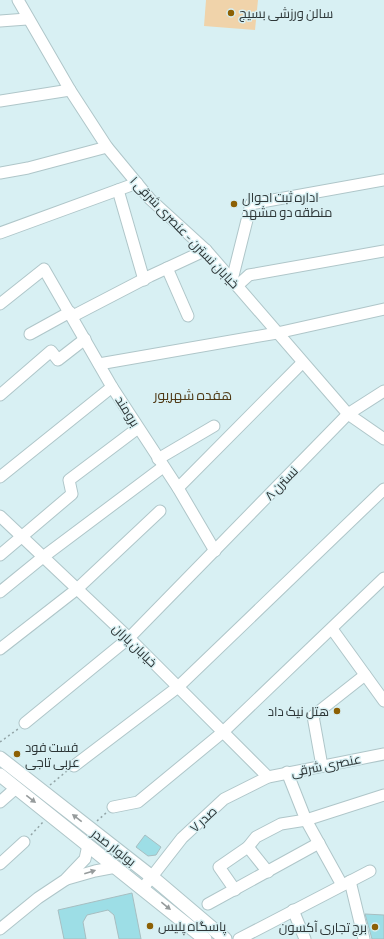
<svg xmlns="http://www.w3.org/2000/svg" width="384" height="939" font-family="'Sofia Sans Condensed',Cairo,sans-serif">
<rect width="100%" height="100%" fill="#d8f0f3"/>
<!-- green -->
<polygon fill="#f0d3aa" points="206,0 258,0 255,30 204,26"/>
<!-- building -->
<g fill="#9ddee6" stroke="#a7bec1">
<polygon points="145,835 161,847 156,855 148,856 136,847"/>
<polygon points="132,893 141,939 119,939 114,915 108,910 87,915 83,922 86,939 64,939 58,910"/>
<polygon points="365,914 384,915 384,939 372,939"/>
</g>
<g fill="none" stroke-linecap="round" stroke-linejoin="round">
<!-- minor casing -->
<g stroke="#afc6c9" stroke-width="13">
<g id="minor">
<polyline points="18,0 70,90 107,147 150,199 206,250 348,414 384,439"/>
<polyline points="0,21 27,19"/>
<polyline points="0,101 70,90"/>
<polyline points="0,173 28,168 107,147"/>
<polyline points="118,190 144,280"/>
<polyline points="0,233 137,183"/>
<polyline points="167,268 188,316"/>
<polyline points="232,280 251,204 384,180"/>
<polyline points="237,286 249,275 384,251"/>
<polyline points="0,304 44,269 112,387 178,488 215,551"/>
<polyline points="73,316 150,276 206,250"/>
<polyline points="30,334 70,312"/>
<polyline points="99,364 277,333 384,309"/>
<polyline points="0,395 51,351 58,360 85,339"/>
<polyline points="158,459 214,426"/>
<polyline points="0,477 112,387"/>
<polyline points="178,488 302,363"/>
<polyline points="0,516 129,638 268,777"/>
<polyline points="0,555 72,494 69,480 138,428"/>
<polyline points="0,592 43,557 163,467"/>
<polyline points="332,629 384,701"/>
<polyline points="0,649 77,589 160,511"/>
<polyline points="25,723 129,638 348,414 384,391"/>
<polyline points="74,766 178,687 384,489"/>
<polyline points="322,766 313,716 365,675"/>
<polyline points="287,772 306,820 342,885"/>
<polyline points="0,802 16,788"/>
<polyline points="113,807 138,802 223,732 384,578"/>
<polyline points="248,847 256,837 281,824 306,820 384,795"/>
<polyline points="0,864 24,842"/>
<polyline points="67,879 95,871 116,867"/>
<polyline points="350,881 364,939"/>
<polyline points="143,888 182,838 224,799 268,777 384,754"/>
<polyline points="235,890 219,867 248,847 268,872"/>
<polyline points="208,904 319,843"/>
<polyline points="293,910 305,939"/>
<polyline points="0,929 38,898 65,880 85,859 88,845"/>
<polyline points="239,939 370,871"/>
</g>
</g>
<!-- major casing -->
<g stroke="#afc6c9" stroke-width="15">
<g id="major">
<polyline points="0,758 152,877 225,939"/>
<polyline points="0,775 205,939"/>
</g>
</g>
<!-- path -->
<g stroke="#92a4a6" stroke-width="1.5" stroke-dasharray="2 3" stroke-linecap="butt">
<polyline points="0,742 18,729"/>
<polyline points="50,785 67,771"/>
<polyline points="97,821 106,813"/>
<polyline points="31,835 43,822"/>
</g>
<!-- minor -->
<use href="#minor" stroke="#fff" stroke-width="11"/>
<!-- major -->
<use href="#major" stroke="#fff" stroke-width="13"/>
</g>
<!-- one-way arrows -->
<defs><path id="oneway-solid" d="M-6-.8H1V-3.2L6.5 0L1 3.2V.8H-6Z"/></defs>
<g fill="#969b9c">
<use href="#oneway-solid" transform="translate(31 799) rotate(38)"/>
<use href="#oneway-solid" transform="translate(77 818) rotate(-142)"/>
<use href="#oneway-solid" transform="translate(90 872) rotate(-17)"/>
<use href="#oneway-solid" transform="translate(166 906) rotate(39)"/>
</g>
<!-- markers -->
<g fill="#8c6004" stroke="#d8f0f3" stroke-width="1.5">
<circle cx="231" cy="13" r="4"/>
<circle cx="234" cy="204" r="4"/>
<circle cx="337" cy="711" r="4"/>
<circle cx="17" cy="754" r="4"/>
<circle cx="150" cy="926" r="4"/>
<circle cx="375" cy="927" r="4"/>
</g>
<g text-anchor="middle" stroke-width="3" stroke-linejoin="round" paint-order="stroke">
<!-- poi labels -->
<g font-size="13" fill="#2e3738" stroke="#d8f0f3" text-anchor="start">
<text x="239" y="18">سالن ورزشی بسیج</text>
<text x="242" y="202">اداره ثبت احوال<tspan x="242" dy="15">منطقه دو مشهد</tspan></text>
<text x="329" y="716" text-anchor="end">هتل نیک داد</text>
<text x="25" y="752">فست فود<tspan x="25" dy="15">عربی تاجی</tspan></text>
<text x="158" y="931">پاسگاه پلیس</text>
<text x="367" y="932" text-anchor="end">برج تجاری آکسون</text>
</g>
<!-- street labels -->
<g font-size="13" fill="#2e3738" stroke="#d8f0f3">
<text transform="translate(185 232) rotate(46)" y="5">خیابان نسترن - عنصری شرقی ۱</text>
<text transform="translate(128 411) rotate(58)" y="5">برومند</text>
<text transform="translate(281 483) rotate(-46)" y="5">نسترن ۸</text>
<text transform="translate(135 645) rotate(44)" y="5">خیابان یاران</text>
<text transform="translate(326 765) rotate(-11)" y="5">عنصری شرقی</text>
<text transform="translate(203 819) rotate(-43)" y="5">صدر ۷</text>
<text transform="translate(114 847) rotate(38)" y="5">بولوار صدر</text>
</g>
<!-- neighbourhood labels -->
<g font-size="14" fill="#4f3915" stroke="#d8f0f3">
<text x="193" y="400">هفده شهریور</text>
</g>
</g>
</svg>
